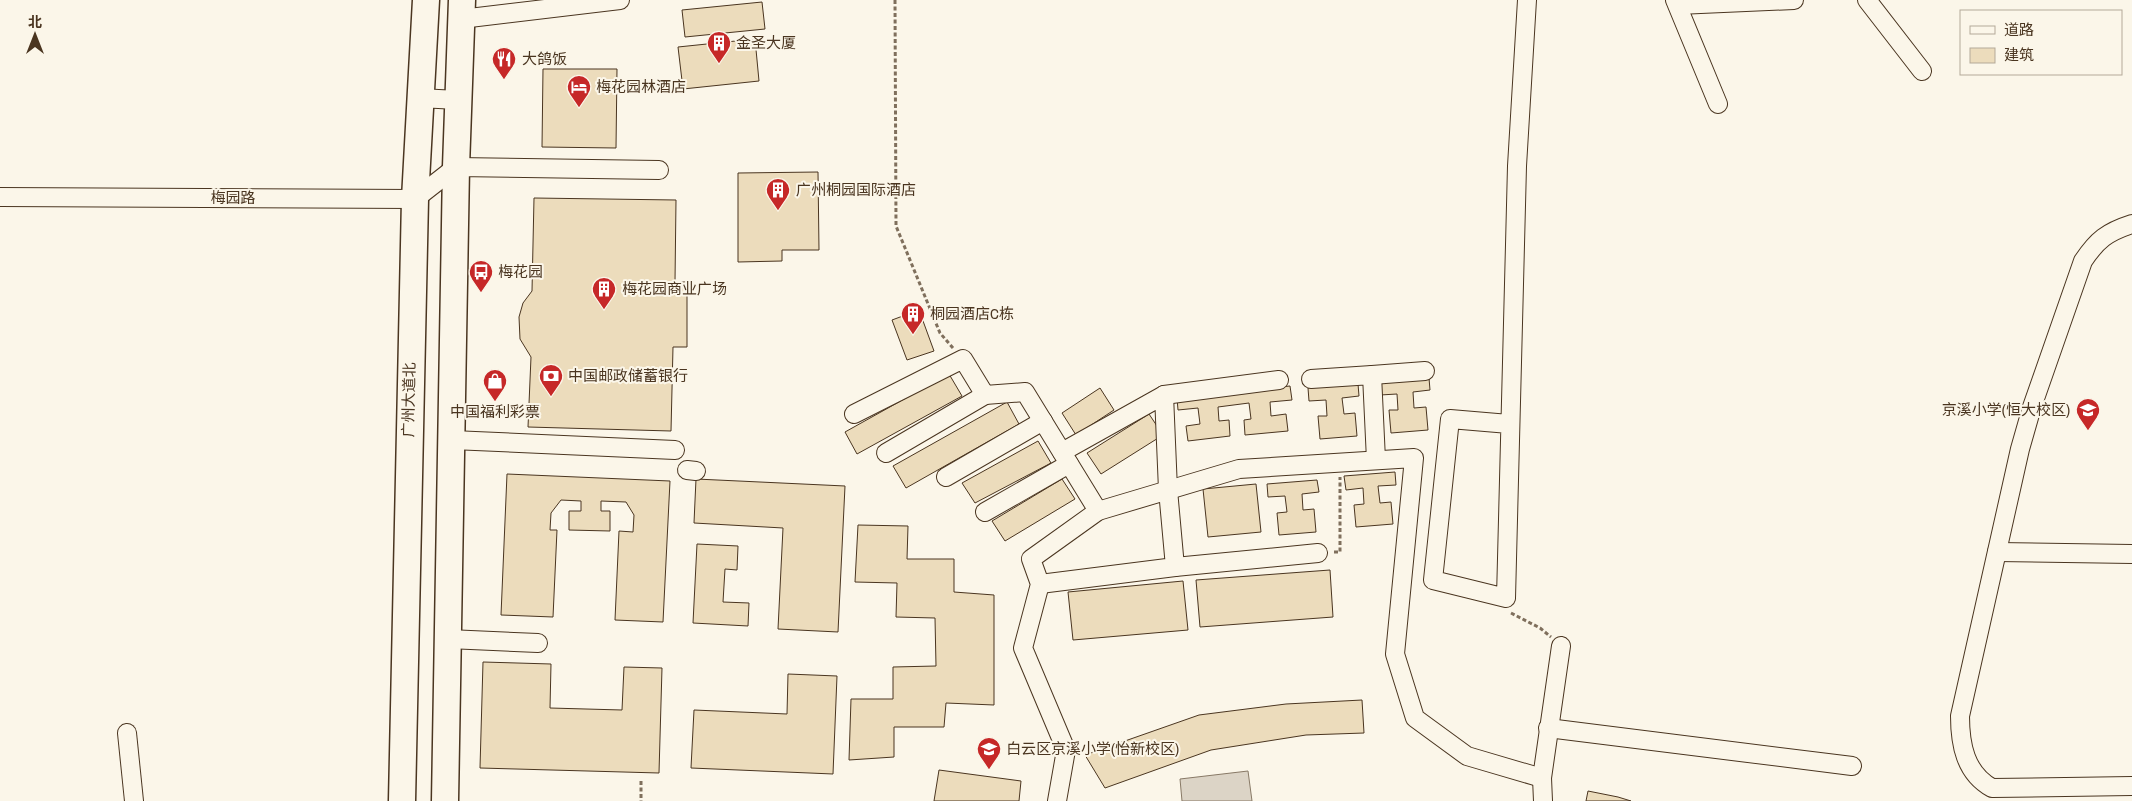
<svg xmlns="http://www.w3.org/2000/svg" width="2132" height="801" font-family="'Archivo Narrow','Noto Sans SC',sans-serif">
<rect width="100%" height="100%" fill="#fbf6e9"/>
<!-- water -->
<polygon fill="#dcd4c6" stroke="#887966" points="1248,771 1252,801 1182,801 1180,779"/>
<!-- building -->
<g fill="#ecdcbc" stroke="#4a3520">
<polygon points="762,2 765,29 685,37 682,10"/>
<polygon points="755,39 759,81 683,89 678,47"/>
<polygon points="543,69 617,69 616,148 542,147"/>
<polygon points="818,172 819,250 782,250 782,261 738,262 738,173"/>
<polygon points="534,198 676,200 675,282 687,282 687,347 673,347 671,431 528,427 531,357 520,339 519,317 523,303 532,291"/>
<polygon points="919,310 934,351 907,360 892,320"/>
<polygon points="949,374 962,396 857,454 845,432"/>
<polygon points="1429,378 1430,390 1413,392 1414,408 1426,407 1428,430 1391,433 1389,410 1398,410 1397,394 1380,395 1378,382"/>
<polygon points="1358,384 1359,396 1342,398 1344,414 1355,413 1357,436 1320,439 1318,416 1327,416 1326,400 1309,401 1308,388"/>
<polygon points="1290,386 1292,400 1270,402 1271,416 1286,414 1288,431 1245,435 1244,420 1251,419 1249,403 1218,407 1219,421 1229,420 1230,436 1188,441 1186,426 1200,424 1198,408 1178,410 1177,398"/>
<polygon points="1100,388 1114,410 1076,435 1062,413"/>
<polygon points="1007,402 1019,424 906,488 893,466"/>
<polygon points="1149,414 1163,435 1101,474 1087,453"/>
<polygon points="1038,441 1051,463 975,503 962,483"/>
<polygon points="1395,472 1396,485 1378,486 1380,503 1391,502 1393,524 1356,527 1354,505 1364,504 1363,488 1346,490 1344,476"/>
<polygon points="507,474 670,481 663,622 615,620 619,531 633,532 634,515 626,502 601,501 601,511 610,511 610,531 569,530 569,511 581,511 581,501 561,500 551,513 550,530 557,530 553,617 501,615"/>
<polygon points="696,479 845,486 838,632 778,629 783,528 694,523"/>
<polygon points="1062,479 1075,499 1005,541 992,521"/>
<polygon points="1317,480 1319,492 1302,494 1303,510 1314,509 1316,532 1279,535 1277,513 1287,512 1285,496 1268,497 1267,484"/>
<polygon points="1256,484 1261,532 1208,537 1203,489"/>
<polygon points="858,525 908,526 907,559 954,559 954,592 994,595 994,705 946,703 944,727 894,727 894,757 849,760 851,699 893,699 893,667 936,666 935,618 896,617 897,583 855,582"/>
<polygon points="697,544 738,546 737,570 725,569 723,602 749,603 748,626 693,623"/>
<polygon points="1330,570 1333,617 1200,627 1196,580"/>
<polygon points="1183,581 1188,630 1073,640 1068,592"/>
<polygon points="483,662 551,664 550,708 622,710 624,667 662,668 659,773 480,768"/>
<polygon points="788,674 837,676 833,774 691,768 694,710 787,714"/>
<polygon points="1362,700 1364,733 1306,735 1211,750 1105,788 1085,755 1199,715 1286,704"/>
<polygon points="939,770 1021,781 1019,801 934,801"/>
<polygon points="1588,791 1618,797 1631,801 1586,801"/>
</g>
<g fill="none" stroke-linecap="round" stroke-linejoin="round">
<!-- minor casing -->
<g stroke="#4a3520" stroke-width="20">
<g id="minor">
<polyline points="1675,0 1718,104"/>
<polyline points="1867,0 1922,71"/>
<polyline points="1678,5 1794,0"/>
<polyline points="461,19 620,0"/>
<polyline points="419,98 458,100"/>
<polyline points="0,197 415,199 456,167 659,170"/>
<path d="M2132,224C2107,232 2097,240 2083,261L2032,407L2020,449L1960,716C1960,744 1965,773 1992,788L2132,786"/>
<polyline points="1372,375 1425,371"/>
<polyline points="1311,379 1372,375 1376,460"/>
<polyline points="1164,395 1279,380"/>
<polyline points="854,414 963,359 985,395 1025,392 1098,511"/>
<polyline points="1509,424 1450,419 1433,580 1506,598 1517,166 1527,0"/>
<polyline points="452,440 675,450"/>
<polyline points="886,453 985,395"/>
<polyline points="687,470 696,471"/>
<polyline points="946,477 1043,421"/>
<polyline points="985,512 1069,464"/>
<polyline points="1997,552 2132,554"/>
<polyline points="1175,567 1318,553"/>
<polyline points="1040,584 1175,567 1168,490 1164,395 1062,452"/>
<polyline points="448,639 538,643"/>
<polyline points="1548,728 1852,766"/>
<polyline points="127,733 134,801"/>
<polyline points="1057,801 1066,750 1023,648 1040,584 1031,559 1098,511 1239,469 1414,458 1395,654 1415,718 1467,756 1542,778"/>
<polyline points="1543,801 1542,778 1561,646"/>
</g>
</g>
<!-- highway casing -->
<g stroke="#4a3520" stroke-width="29">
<g id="highway">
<polyline points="402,801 415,199 426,0"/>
<polyline points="445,801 456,167 462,0"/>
</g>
</g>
<!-- path -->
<g stroke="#7f6f5c" stroke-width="3" stroke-dasharray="4 2.5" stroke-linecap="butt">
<polyline points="895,0 896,226 940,333 953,348"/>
<polyline points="1334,552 1340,552 1340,477"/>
<polyline points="1511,613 1540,628 1551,637"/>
<polyline points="641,781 641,801"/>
</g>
<!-- minor -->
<use href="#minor" stroke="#fbf6e9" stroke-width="18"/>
<!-- highway -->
<use href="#highway" stroke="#fbf6e9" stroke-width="26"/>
</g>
<!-- icons -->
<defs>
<g id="building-pin" transform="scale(1.25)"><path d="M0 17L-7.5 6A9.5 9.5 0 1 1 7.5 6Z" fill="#c62828" stroke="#fbf6e9"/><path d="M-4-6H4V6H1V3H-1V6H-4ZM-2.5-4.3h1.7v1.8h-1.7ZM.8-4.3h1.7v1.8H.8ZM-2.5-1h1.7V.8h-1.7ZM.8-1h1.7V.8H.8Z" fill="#fff"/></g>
<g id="restaurant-pin" transform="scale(1.25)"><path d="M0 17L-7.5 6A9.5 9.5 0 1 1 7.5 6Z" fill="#c62828" stroke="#fbf6e9"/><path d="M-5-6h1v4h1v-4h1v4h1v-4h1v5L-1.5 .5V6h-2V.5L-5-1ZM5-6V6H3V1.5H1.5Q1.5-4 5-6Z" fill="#fff"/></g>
<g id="hotel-pin" transform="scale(1.25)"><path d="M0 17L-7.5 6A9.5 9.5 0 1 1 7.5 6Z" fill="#c62828" stroke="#fbf6e9"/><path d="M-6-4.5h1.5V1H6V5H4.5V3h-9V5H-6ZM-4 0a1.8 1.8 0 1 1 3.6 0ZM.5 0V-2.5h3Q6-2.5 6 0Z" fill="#fff"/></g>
<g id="bus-pin" transform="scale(1.25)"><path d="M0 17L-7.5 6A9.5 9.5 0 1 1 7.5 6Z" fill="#c62828" stroke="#fbf6e9"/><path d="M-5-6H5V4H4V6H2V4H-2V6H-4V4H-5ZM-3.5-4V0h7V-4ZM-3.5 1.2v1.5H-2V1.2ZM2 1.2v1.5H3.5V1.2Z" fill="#fff"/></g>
<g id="bank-pin" transform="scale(1.25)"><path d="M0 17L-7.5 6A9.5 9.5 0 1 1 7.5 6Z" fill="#c62828" stroke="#fbf6e9"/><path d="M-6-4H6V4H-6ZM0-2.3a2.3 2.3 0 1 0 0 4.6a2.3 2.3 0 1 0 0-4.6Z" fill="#fff"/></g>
<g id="shop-pin" transform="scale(1.25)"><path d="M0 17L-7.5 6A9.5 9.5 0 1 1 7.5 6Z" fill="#c62828" stroke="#fbf6e9"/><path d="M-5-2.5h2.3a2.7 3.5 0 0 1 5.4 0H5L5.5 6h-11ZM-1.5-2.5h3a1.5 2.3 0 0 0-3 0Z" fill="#fff"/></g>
<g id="school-pin" transform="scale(1.25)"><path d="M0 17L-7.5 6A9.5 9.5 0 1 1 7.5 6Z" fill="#c62828" stroke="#fbf6e9"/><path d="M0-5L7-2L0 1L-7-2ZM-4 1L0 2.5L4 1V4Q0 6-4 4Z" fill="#fff"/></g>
</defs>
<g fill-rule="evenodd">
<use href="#building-pin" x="719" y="43"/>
<use href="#restaurant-pin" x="504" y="59"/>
<use href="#hotel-pin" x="579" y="87"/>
<use href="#building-pin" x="778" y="190"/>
<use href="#bus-pin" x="481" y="272"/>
<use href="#building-pin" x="604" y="289"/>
<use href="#building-pin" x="913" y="314"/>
<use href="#bank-pin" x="551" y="376"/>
<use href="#shop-pin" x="495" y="381"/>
<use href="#school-pin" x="2088" y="410"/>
<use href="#school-pin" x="989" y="749"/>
</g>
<g text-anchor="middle" stroke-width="4" stroke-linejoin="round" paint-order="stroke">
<!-- poi labels -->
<g font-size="15" fill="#4a3520" stroke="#fbf6e9" text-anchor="start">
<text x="736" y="48">金圣大厦</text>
<text x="522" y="64">大鸽饭</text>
<text x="596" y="92">梅花园林酒店</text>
<text x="796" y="195">广州桐园国际酒店</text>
<text x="498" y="277">梅花园</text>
<text x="622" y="294">梅花园商业广场</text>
<text x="930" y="319">桐园酒店C栋</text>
<text x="568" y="381">中国邮政储蓄银行</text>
<text x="2070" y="415" text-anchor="end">京溪小学(恒大校区)</text>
<text x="495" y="417" text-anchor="middle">中国福利彩票</text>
<text x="1006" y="754">白云区京溪小学(怡新校区)</text>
</g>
<!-- street labels -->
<g font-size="15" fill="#4a3520" stroke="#fbf6e9">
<text x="233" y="203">梅园路</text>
<text transform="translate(409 400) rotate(-89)" y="5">广州大道北</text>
</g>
</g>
<!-- legend -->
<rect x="1960" y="10" width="162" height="65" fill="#fbf6e9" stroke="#b4a999"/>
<rect x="1970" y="26" width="25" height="8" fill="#fbf6e9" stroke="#b4a999"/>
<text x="2004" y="35" font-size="15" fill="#4a3520">道路</text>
<rect x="1970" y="48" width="25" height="15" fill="#ecdcbc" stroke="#b4a999"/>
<text x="2004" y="60" font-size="15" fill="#4a3520">建筑</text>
<!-- north arrow -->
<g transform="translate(35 35)" stroke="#fbf6e9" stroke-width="4" paint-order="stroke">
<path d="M0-4L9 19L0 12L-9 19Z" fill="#4a3520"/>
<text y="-8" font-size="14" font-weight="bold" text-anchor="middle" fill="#4a3520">北</text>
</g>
</svg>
